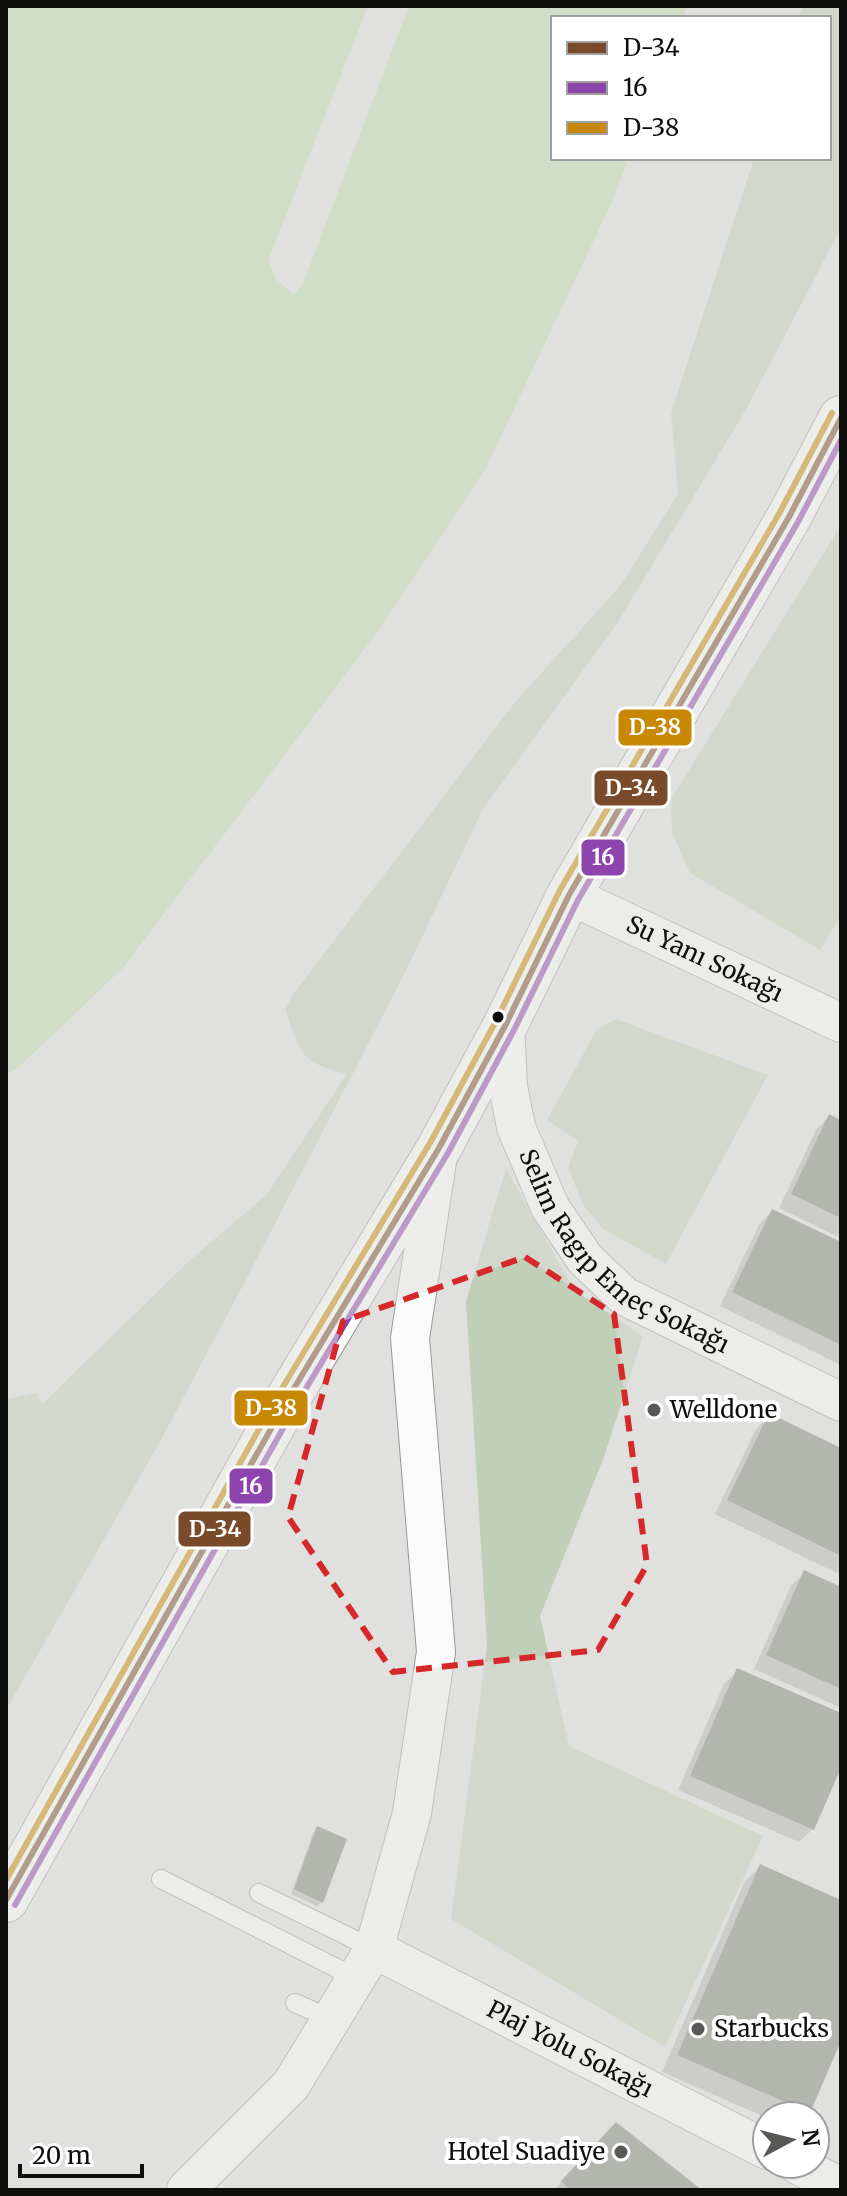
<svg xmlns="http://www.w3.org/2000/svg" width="847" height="2196" font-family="Merriweather,serif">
<rect width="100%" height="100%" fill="#e0e1df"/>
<!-- green -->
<g fill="#c0cfb7">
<path d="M802,6H841V228L747,408L618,622L483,809L406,971L249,1274L160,1442L6,1710V1399L36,1393L42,1404L190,1260L267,1194L347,1074C299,1062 302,1055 285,1010L292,996L515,702L620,586L678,494L671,413L754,158H829V18H799Z"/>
<polygon points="841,525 841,915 820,950 690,873 672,833 671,799"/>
<polygon points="616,1019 768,1075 666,1264 603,1229 583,1205 568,1168 578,1141 547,1120 597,1029"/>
<polygon points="506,1168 574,1290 643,1336 604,1457 540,1616 569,1746 763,1836 665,2047 451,1919 487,1645 466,1301"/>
</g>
<!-- water -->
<polygon fill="#bcd9ad" points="6,6 686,6 684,18 553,18 553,158 629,158 611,204 486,468 380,629 123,968 19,1067 6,1075"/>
<!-- pier -->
<polygon fill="#e0e1df" points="368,6 409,6 303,283 294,295 276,279 268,261"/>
<!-- shadow -->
<g fill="#0003">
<polygon points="829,1116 841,1122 841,1238 779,1208 816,1130"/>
<polygon points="772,1211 841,1245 841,1365 720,1306 759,1225"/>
<polygon points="769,1416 841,1450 841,1575 715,1514 756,1429"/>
<polygon points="804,1573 841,1589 841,1708 754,1669 791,1586"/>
<polygon points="738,1671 841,1715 841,1763 813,1829 799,1842 678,1790 724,1684"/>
<polygon points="318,1829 322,1902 317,1906 291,1894 313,1833"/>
<polygon points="760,1866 841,1902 841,2036 808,2112 804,2116 767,2118 662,2072 744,1883"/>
<polygon points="595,2145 699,2190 554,2190"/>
</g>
<!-- building -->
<g fill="#7b8276">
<polygon points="829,1114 841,1120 841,1218 791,1194"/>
<polygon points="772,1209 841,1242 841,1345 732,1292"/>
<polygon points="769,1413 841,1448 841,1556 727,1500"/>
<polygon points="804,1570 841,1587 841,1689 766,1655"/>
<polygon points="737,1668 841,1713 841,1768 814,1830 690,1776"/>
<polygon points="317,1826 347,1839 323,1903 294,1889"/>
<polygon points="760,1864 841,1900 841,2041 810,2113 677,2055"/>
<polygon points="616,2122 702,2190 570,2190 561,2181"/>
</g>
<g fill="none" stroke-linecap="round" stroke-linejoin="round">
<!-- service casing -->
<g stroke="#989997" stroke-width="20">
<g id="service">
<polyline points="161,1879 356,1978"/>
<polyline points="259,1893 374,1949"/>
<polyline points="295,2003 331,2019"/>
</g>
</g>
<!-- minor casing -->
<g stroke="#989997" stroke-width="40">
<g id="minor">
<path id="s1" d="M569,895L841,1023"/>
<path id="s2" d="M505,1026L508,1086L516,1127L550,1207L585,1259L624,1296L841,1402"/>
<path id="s3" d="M374,1949L767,2150"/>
<polyline points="796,2164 841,2187"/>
<polyline points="186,2190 291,2085 374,1949 412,1813 436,1652 410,1338 438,1155"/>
</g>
</g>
<!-- primary casing -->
<g stroke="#989997" stroke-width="46">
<polyline id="primary" points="6,1900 290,1395 439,1148 505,1026 569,895 789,517 841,418"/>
</g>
<!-- service -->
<use href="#service" stroke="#fafafa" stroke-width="18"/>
<!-- minor -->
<use href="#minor" stroke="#fafafa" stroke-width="38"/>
<!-- primary -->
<use href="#primary" stroke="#fafafa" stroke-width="44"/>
<!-- bus-1 casing -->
<g stroke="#fff" stroke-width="12">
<polyline id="bus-1" points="6,1900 290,1395 439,1148 505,1026 569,895 789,517 841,418"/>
</g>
<!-- bus-2 casing -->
<g stroke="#fff" stroke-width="12">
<polyline id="bus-2" points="15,1905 299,1400 448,1153 514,1030 578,900 798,522 841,440"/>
</g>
<!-- bus-3 casing -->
<g stroke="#fff" stroke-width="12">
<polyline id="bus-3" points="6,1880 281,1390 430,1143 496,1021 560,890 780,512 832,413"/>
</g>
<!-- bus-1 -->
<use href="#bus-1" stroke="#7a4b2a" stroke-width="6"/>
<!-- bus-2 -->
<use href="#bus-2" stroke="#8e44ad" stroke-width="6"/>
<!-- bus-3 -->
<use href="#bus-3" stroke="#c88803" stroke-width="6"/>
</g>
<!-- marked area -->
<path d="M0 0H847V2196H0ZM525,1257L614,1314L647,1565L598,1650L393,1672L288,1517L343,1321Z" fill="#e0e1df" fill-opacity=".55" fill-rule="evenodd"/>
<path fill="none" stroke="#d62828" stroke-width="6" stroke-dasharray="16 10" stroke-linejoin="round" d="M525,1257L614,1314L647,1565L598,1650L393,1672L288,1517L343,1321Z"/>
<!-- markers -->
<circle fill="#0e0f0d" stroke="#fff" stroke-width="3" cx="498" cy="1017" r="7"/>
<g fill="#585856" stroke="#fff" stroke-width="3">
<circle cx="654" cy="1410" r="8"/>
<circle cx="698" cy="2029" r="8"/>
<circle cx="621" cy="2152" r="8"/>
</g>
<g text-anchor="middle" stroke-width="8" stroke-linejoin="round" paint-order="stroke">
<!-- street labels -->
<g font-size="24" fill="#0e0f0d" stroke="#fff">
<text dy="8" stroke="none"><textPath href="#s1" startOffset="150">Su Yanı Sokağı</textPath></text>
<text dy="8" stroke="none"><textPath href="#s2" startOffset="274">Selim Ragıp Emeç Sokağı</textPath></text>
<text dy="8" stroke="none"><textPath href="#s3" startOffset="220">Plaj Yolu Sokağı</textPath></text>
</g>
<!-- poi labels -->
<g font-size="24" fill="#0e0f0d" stroke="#fff" text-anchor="start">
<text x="670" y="1418">Welldone</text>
<text x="714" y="2037">Starbucks</text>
<text x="605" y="2160" text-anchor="end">Hotel Suadiye</text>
</g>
</g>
<g stroke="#fff" stroke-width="3">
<rect x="617" y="708" width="76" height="39" rx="8" fill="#c88803"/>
<rect x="593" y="769" width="76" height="38" rx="8" fill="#7a4b2a"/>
<rect x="580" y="838" width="46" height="39" rx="8" fill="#8e44ad"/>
<rect x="233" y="1389" width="76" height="38" rx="8" fill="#c88803"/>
<rect x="228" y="1467" width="46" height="38" rx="8" fill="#8e44ad"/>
<rect x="177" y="1510" width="75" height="38" rx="8" fill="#7a4b2a"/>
</g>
<g font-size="22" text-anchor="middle" font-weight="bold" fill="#fff">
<text x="655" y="735">D-38</text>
<text x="631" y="796">D-34</text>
<text x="603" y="865">16</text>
<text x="271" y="1416">D-38</text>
<text x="251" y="1494">16</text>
<text x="215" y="1537">D-34</text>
</g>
<!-- border -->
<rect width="847" height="2196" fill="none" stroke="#0e0f0d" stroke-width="16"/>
<!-- legend -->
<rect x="551" y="16" width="280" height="144" fill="#ffffff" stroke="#9f9f9e" stroke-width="2"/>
<rect x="567" y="42" width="40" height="12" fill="#7a4b2a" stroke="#9f9f9e" stroke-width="2"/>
<text x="623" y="56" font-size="24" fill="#0e0f0d">D-34</text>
<rect x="567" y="82" width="40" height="12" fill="#8e44ad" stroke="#9f9f9e" stroke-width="2"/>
<text x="623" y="96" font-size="24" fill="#0e0f0d">16</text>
<rect x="567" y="122" width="40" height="12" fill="#c88803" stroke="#9f9f9e" stroke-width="2"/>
<text x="623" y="136" font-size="24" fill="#0e0f0d">D-38</text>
<!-- north arrow -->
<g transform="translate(791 2140) rotate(83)"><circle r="38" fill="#ffffff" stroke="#9f9f9e" stroke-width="2"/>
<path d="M0-6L14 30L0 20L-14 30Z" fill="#585856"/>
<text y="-12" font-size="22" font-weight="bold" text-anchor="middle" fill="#0e0f0d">N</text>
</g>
<!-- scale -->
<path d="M20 2164v12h122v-12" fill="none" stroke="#0e0f0d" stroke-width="4"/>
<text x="32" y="2164" font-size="24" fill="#0e0f0d" stroke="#ffffff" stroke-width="6" paint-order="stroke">20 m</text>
</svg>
